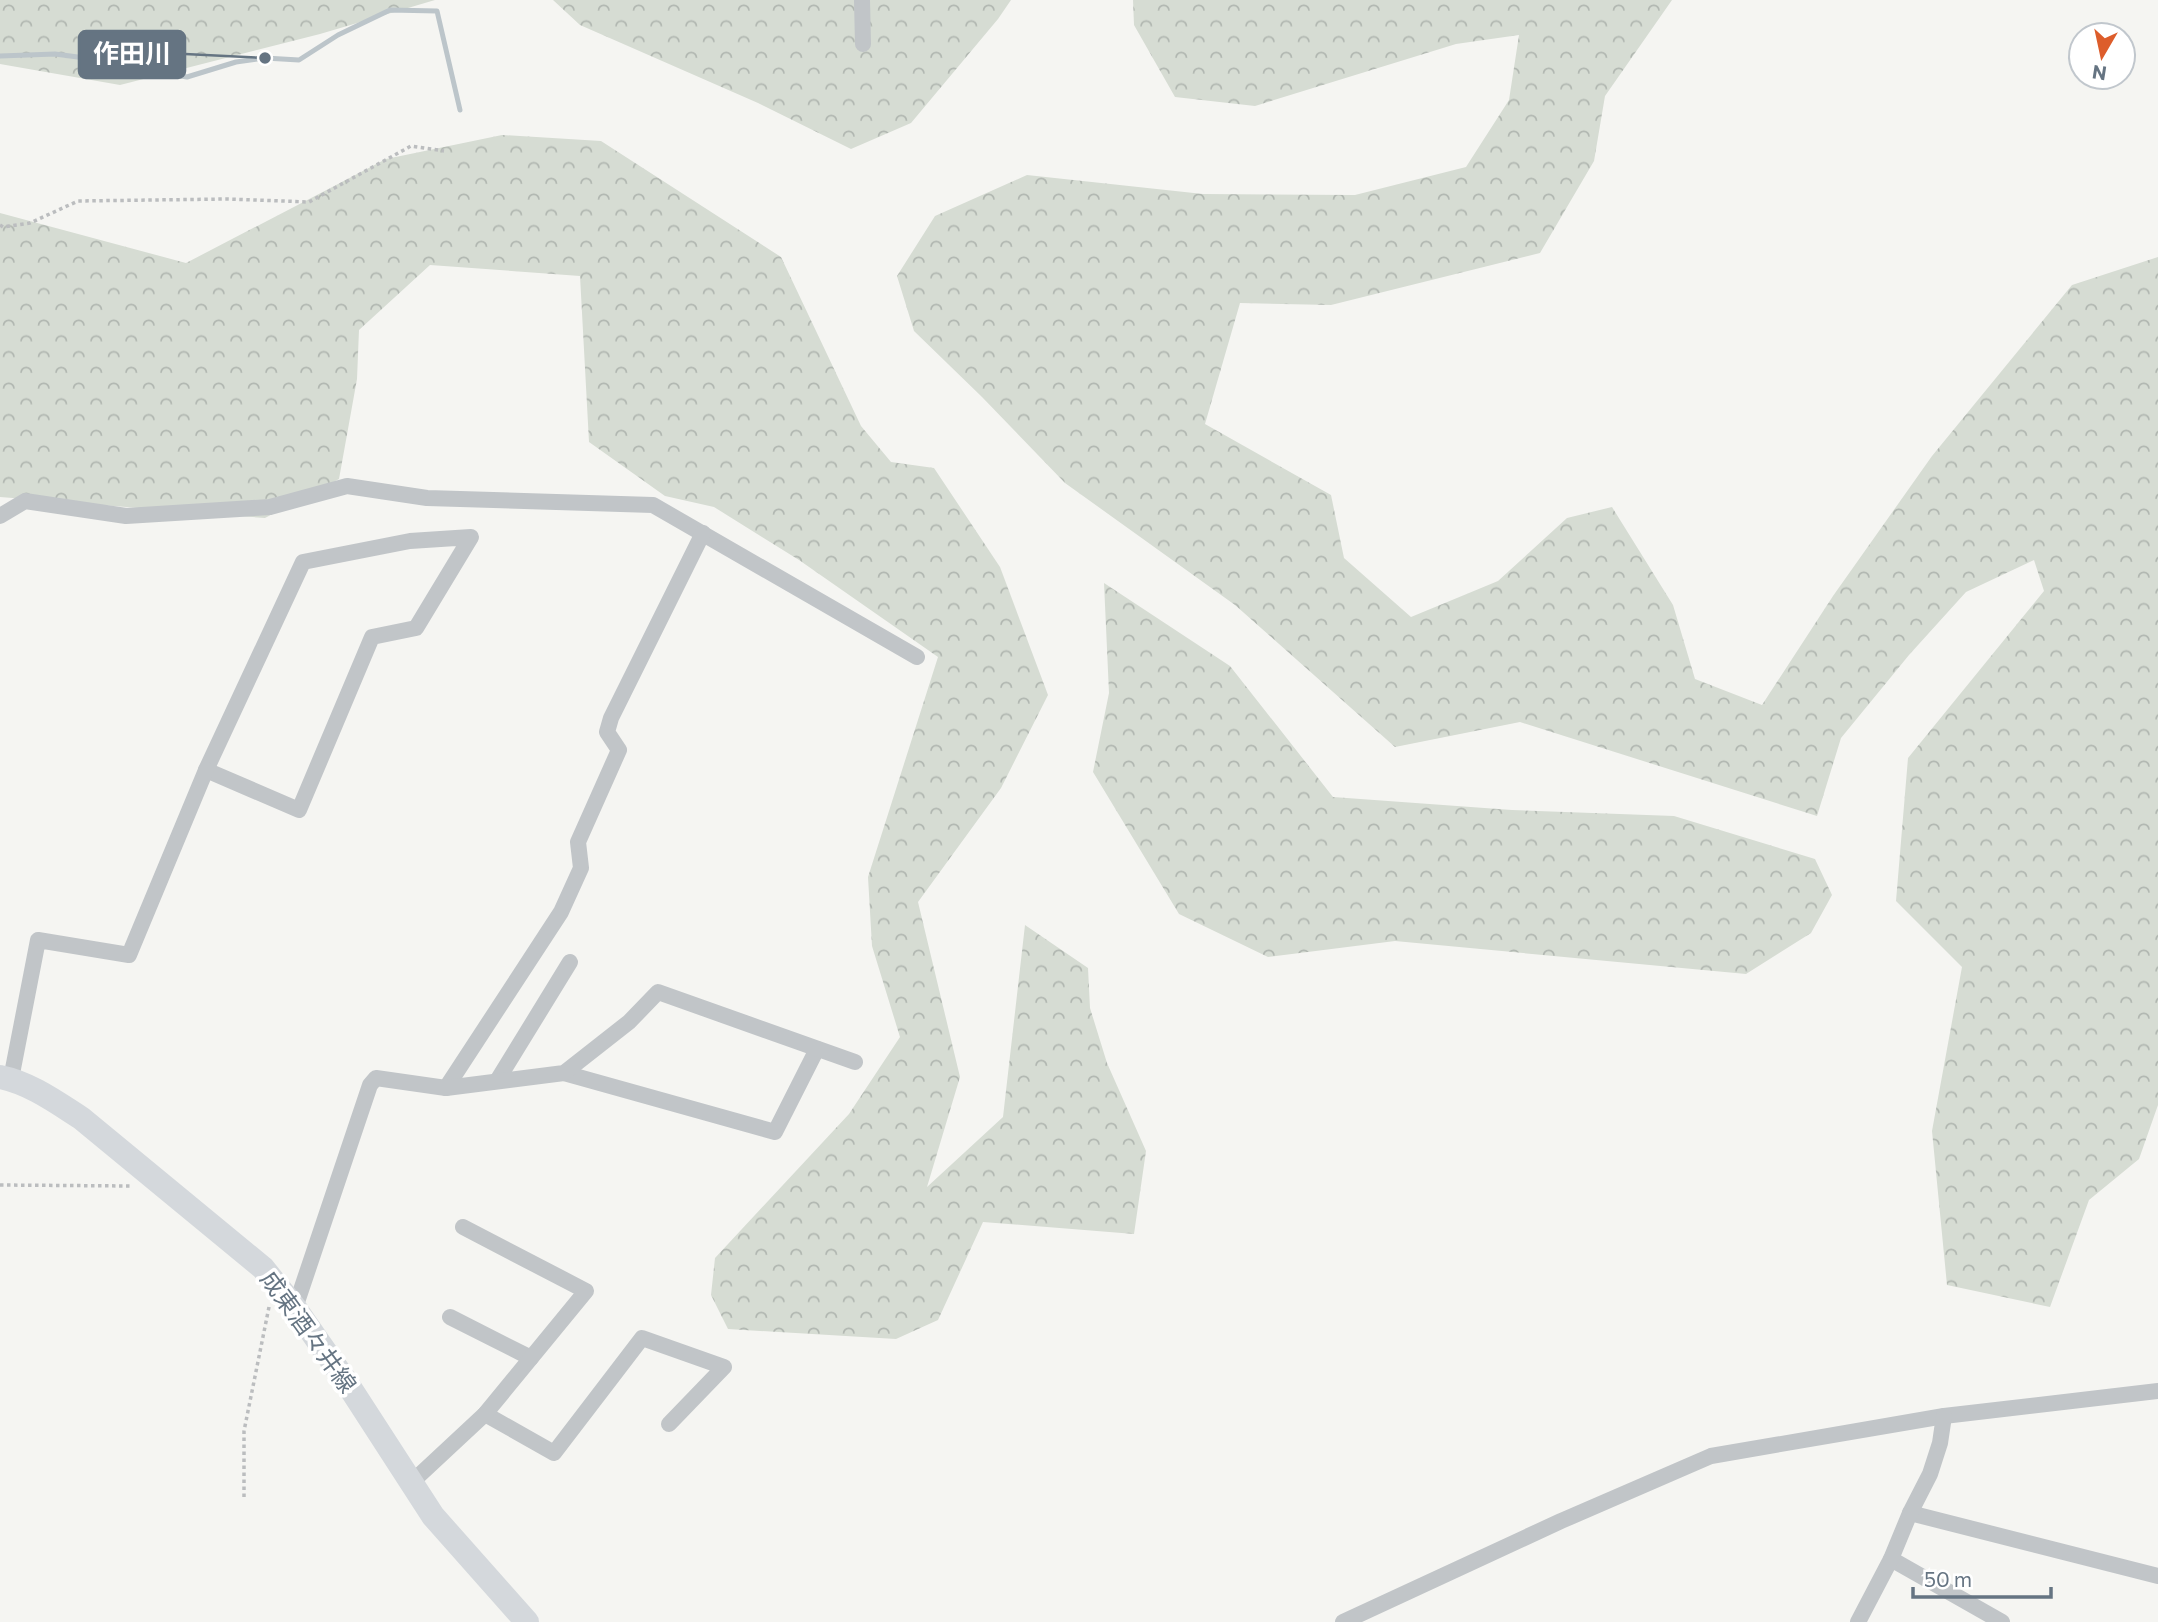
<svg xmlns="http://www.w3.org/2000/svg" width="2158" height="1622" font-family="Commissioner,'Noto Sans JP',sans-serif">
<defs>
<pattern id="forest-crowns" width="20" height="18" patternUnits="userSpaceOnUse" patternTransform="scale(1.75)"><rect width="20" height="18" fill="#d6dcd3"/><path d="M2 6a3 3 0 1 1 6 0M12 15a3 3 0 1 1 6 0" fill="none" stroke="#b1b7b1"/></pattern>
</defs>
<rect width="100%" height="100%" fill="#f5f5f2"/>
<!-- forest -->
<g fill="url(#forest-crowns)">
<polygon points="0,0 435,0 320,34 120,85 0,64"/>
<polygon points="553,0 1011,0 998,19 911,123 851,149 758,103 580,25"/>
<polygon points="1133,0 1672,0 1605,96 1594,161 1540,253 1331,305 1240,303 1205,424 1331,495 1344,558 1411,617 1498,581 1567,518 1612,507 1673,605 1695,679 1762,705 1833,596 1932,456 2072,285 2158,257 2158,1105 2139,1159 2089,1200 2050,1307 1947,1285 1932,1131 1962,967 1896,901 1908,758 2044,591 2034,560 1966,592 1909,655 1841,738 1817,816 1520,722 1395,747 1235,605 1065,483 982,397 914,331 897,276 935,216 1027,175 1203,194 1355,195 1466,167 1509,100 1519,35 1456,44 1255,106 1175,97 1134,25"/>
<polygon points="502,135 601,141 781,257 861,426 891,462 934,468 1000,567 1048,695 1001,788 918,902 960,1077 927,1187 1003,1117 1025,925 1088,968 1090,1008 1107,1063 1146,1151 1134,1234 983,1222 938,1320 896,1339 728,1329 711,1295 715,1258 849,1114 900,1037 872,946 868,877 938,657 799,560 714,507 665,496 589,442 580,276 430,265 359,330 357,379 339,479 265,518 0,497 0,213 186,263 386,159"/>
<polygon points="1104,583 1230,666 1333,797 1512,810 1674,816 1815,859 1832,895 1811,933 1746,974 1395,941 1268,957 1179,914 1093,772 1109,693"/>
</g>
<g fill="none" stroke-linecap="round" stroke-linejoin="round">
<!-- stream -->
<polyline stroke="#bcc5ca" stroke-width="5" points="0,56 55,54 123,63 141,70 187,77 236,62 265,58 299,60 338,35 390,10 437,11 460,110"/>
<!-- path -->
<g stroke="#bbbdbf" stroke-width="3.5" stroke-dasharray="3.5 3.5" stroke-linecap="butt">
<polyline points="0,225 3,227 30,223 78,201 227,199 309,202 411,146 444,151"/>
<polyline points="0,1185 131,1186"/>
<polyline points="244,1497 244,1431 269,1307"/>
</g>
<!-- minor -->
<g stroke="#c1c5c8" stroke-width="16">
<polyline points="862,0 863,44"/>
<polyline points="0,516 25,501 126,516 270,507 347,486 427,498 653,505 917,657"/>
<polygon points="471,537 416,628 372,637 299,810 206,770 303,562 410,541"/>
<polyline points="564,1073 775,1132 817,1049"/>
<polyline points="11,1079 38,940 129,955 206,770"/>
<polyline points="497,1081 570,962"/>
<polyline points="446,1088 561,912 581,868 578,842 619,750 607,732 611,718 703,533"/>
<polyline points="295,1308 370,1085 376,1078 446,1088 564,1073 629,1022 658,992 855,1062"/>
<polyline points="450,1317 531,1358"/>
<polyline points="485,1414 554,1453 642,1338 724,1367 669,1424"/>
<polyline points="412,1482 485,1414 586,1291 463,1227"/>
<polyline points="1910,1513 2158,1576"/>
<polyline points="1891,1559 2002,1622"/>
<polyline points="1343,1622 1561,1521 1711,1456 1944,1416 2158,1391"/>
<polyline points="1858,1622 1891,1559 1910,1513 1930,1474 1940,1443 1944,1416"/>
</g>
<!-- primary -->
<path stroke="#d4d8dc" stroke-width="24" d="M0,1077C30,1083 56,1102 81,1118L263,1268L295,1308L345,1380L433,1516L527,1622"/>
</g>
<g text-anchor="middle" stroke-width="7" stroke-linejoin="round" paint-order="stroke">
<!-- street labels -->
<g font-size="24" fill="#657482" stroke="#fff">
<text transform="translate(308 1332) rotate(54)" y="8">成東酒々井線</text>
</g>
</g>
<!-- callouts -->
<path fill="none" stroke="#657482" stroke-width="2.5" d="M265 58L185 54"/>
<circle fill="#657482" stroke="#fff" stroke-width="2.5" cx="265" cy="58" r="7"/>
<rect fill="#657482" stroke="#657482" stroke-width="2.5" x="79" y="31" width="106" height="47" rx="7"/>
<g font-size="26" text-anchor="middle" font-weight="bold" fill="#fff">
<text x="132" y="63">作田川</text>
</g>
<!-- north arrow -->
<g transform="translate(2102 56) rotate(189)"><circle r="33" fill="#ffffff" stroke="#c1c7cd" stroke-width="2"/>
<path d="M0-5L12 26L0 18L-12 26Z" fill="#dd5d2b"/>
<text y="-10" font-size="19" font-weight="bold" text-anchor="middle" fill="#657482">N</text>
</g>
<!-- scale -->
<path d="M1913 1587v10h138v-10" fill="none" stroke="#657482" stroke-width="3.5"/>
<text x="1924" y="1587" font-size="21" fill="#657482" stroke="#ffffff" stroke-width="5" paint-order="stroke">50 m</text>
</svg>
